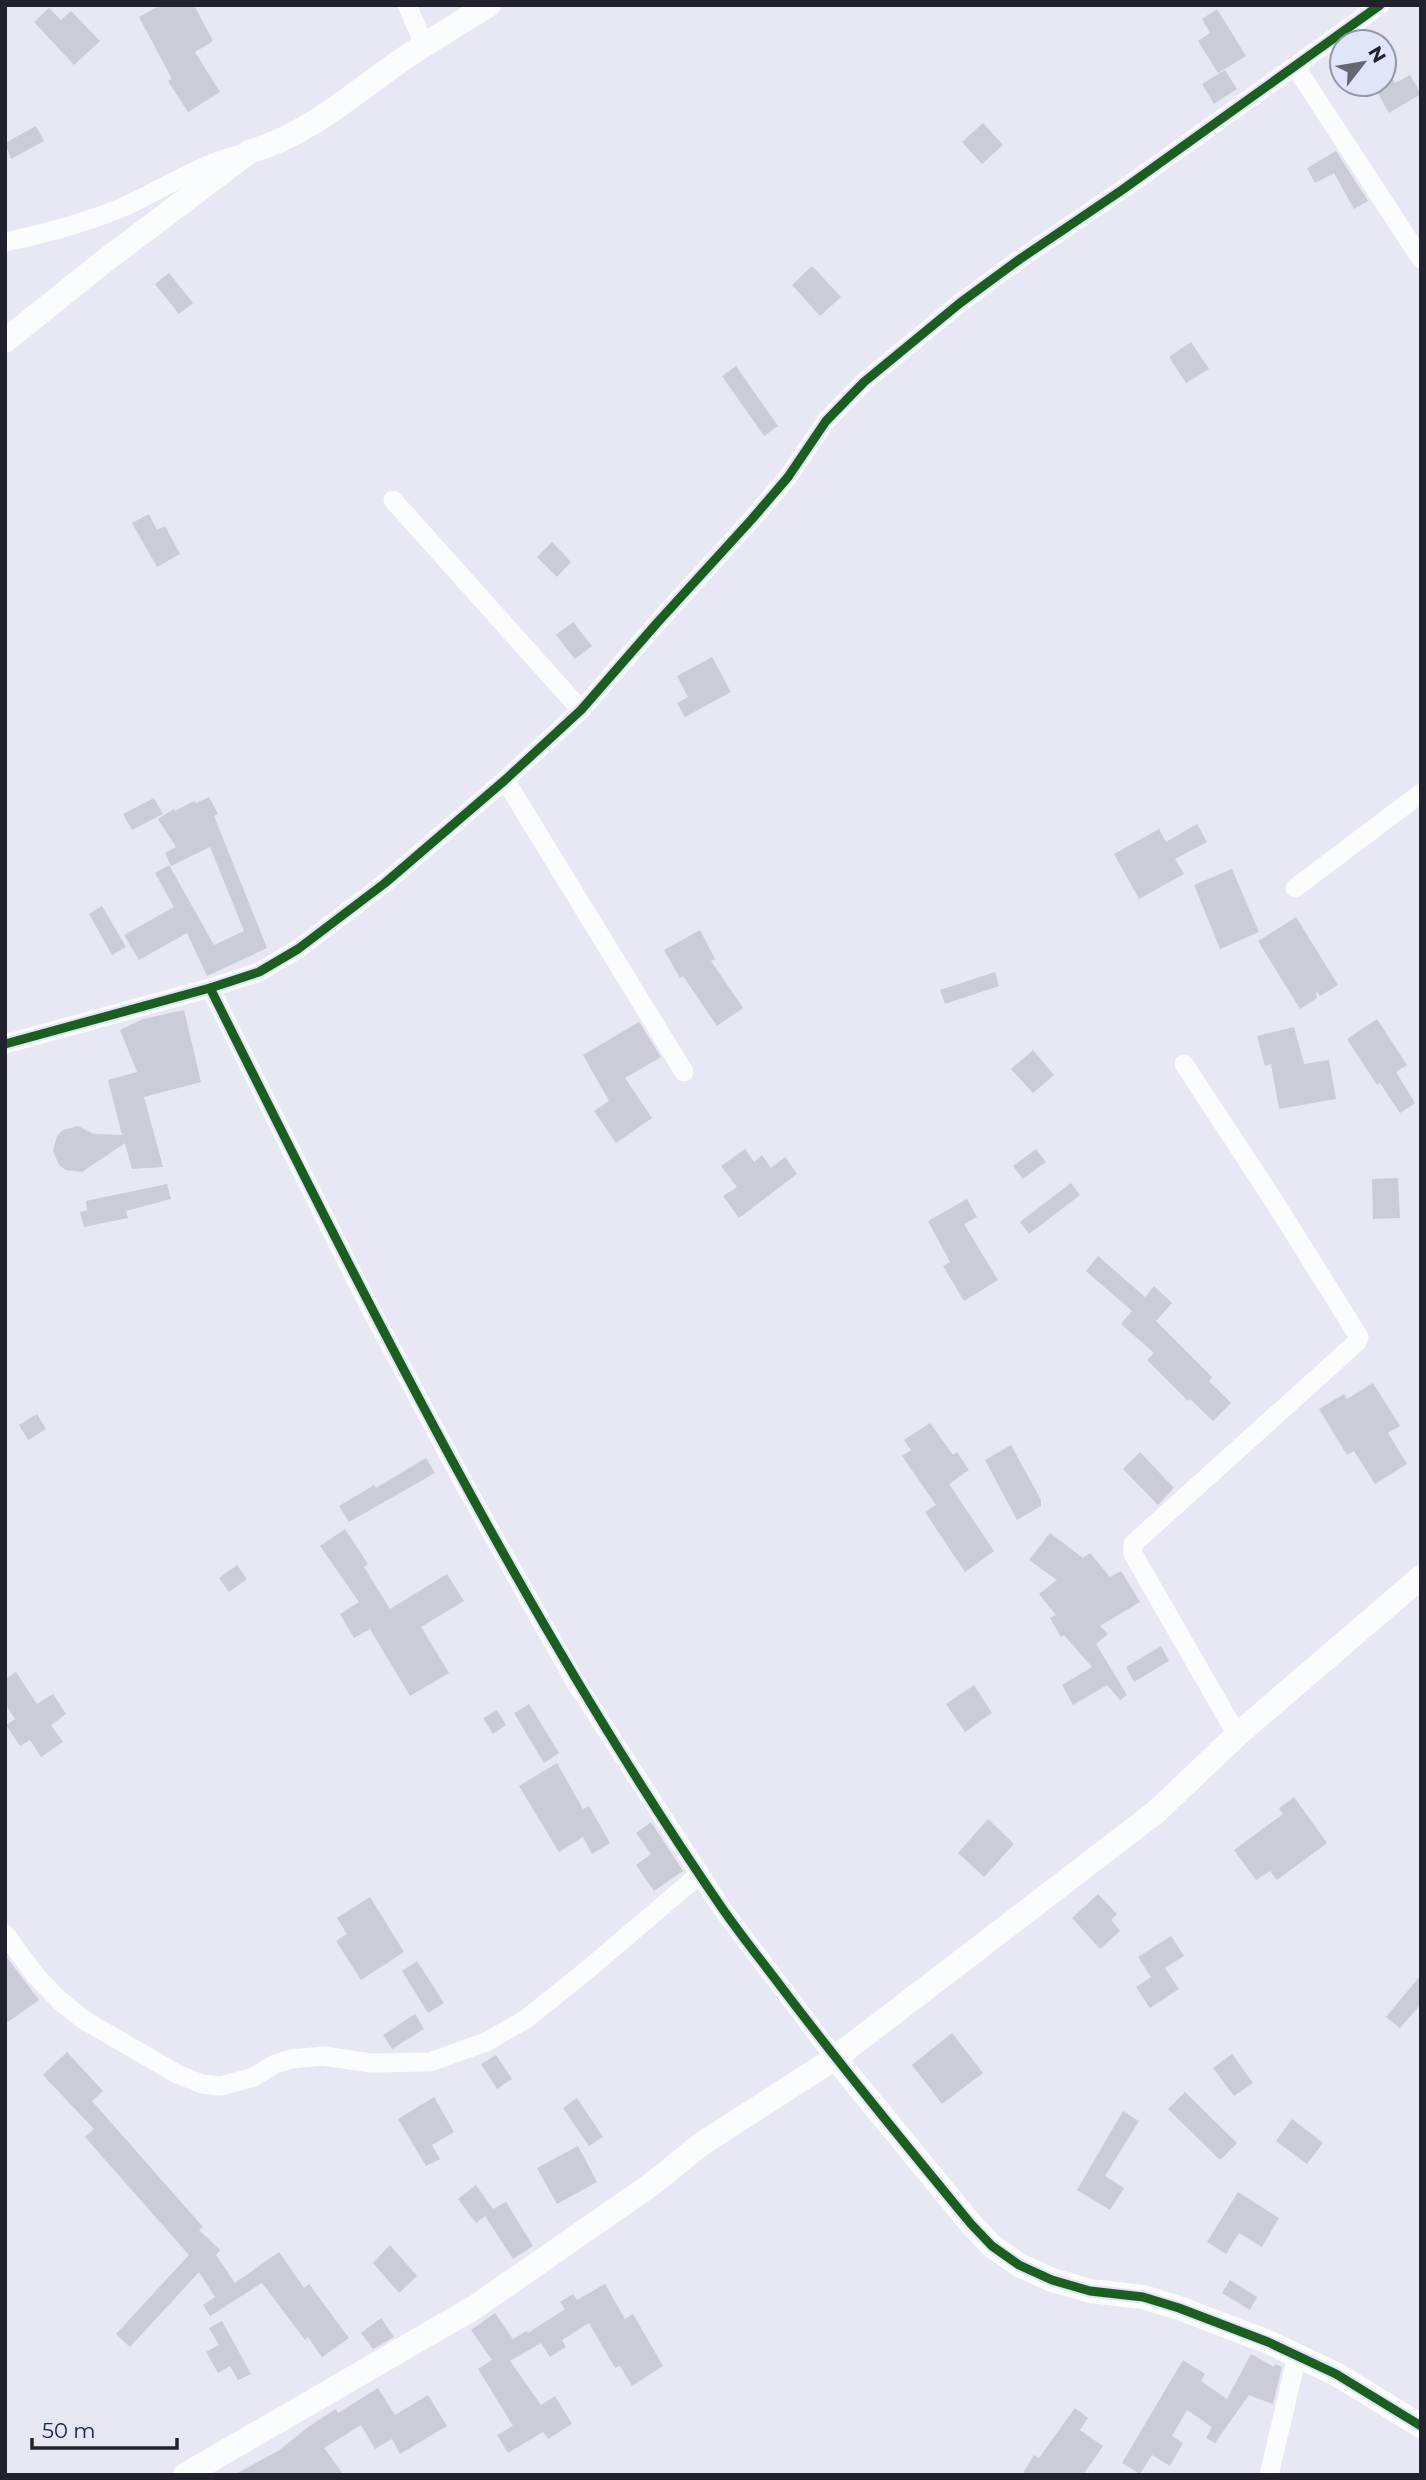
<svg xmlns="http://www.w3.org/2000/svg" width="1426" height="2480" font-family="Montserrat,sans-serif">
<rect width="100%" height="100%" fill="#e7e8f3"/>
<!-- building -->
<g fill="#caccd7">
<polygon points="161,5 194,5 213,41 195,52 220,92 188,112 168,81 172,79 139,17"/>
<polygon points="49,8 61,20 71,11 100,41 74,65 34,22"/>
<polygon points="1217,9 1246,56 1218,73 1198,41 1210,33 1202,19"/>
<polygon points="1384,66 1395,83 1410,75 1421,94 1389,113 1373,84 1384,84"/>
<polygon points="1225,70 1237,89 1214,104 1202,84"/>
<polygon points="983,123 1003,145 982,164 962,142"/>
<polygon points="36,126 44,141 11,159 5,143"/>
<polygon points="1336,151 1368,201 1354,209 1334,173 1315,183 1307,168"/>
<polygon points="812,266 841,297 820,316 792,285"/>
<polygon points="169,273 193,303 179,314 155,284"/>
<polygon points="1191,342 1209,369 1186,383 1169,357"/>
<polygon points="736,366 778,426 764,436 722,376"/>
<polygon points="149,514 157,530 165,526 180,554 157,567 132,523"/>
<polygon points="552,542 571,562 557,577 537,557"/>
<polygon points="573,622 592,646 575,659 556,635"/>
<polygon points="712,657 731,692 685,717 677,703 688,697 677,676"/>
<polygon points="209,797 218,814 214,816 267,948 207,976 187,933 139,960 124,935 174,907 155,873 169,865 214,945 244,931 210,847 171,866 165,853 176,847 158,819 174,809 175,811 194,801 196,803"/>
<polygon points="154,798 163,814 132,830 123,814"/>
<polygon points="1197,824 1207,842 1175,859 1184,874 1139,899 1114,854 1159,829 1166,842"/>
<polygon points="1232,869 1259,932 1220,949 1194,885"/>
<polygon points="102,906 126,947 112,955 89,914"/>
<polygon points="1296,917 1338,985 1320,996 1316,991 1317,998 1300,1009 1258,941"/>
<polygon points="700,930 715,959 711,961 743,1008 717,1026 683,976 680,978 664,950"/>
<polygon points="995,972 999,986 945,1004 940,990"/>
<polygon points="184,1010 201,1082 144,1097 163,1167 132,1169 125,1143 82,1172 66,1170 59,1165 53,1151 57,1136 63,1130 78,1126 94,1134 122,1135 108,1080 137,1072 120,1030 143,1019"/>
<polygon points="1377,1019 1407,1065 1396,1072 1415,1103 1400,1113 1380,1083 1377,1085 1347,1039"/>
<polygon points="639,1022 661,1057 625,1078 652,1118 616,1143 594,1111 609,1101 583,1055"/>
<polygon points="1294,1027 1304,1064 1329,1060 1336,1099 1279,1109 1271,1064 1265,1066 1257,1036"/>
<polygon points="1033,1050 1054,1075 1033,1093 1011,1069"/>
<polygon points="745,1149 754,1162 762,1155 771,1168 785,1157 797,1174 739,1218 723,1196 737,1187 721,1166"/>
<polygon points="1036,1149 1046,1162 1023,1179 1013,1166"/>
<polygon points="1398,1178 1400,1218 1373,1219 1372,1179"/>
<polygon points="1071,1183 1080,1195 1029,1234 1020,1222"/>
<polygon points="167,1184 171,1199 126,1211 128,1218 84,1227 80,1212 87,1210 86,1201"/>
<polygon points="967,1199 977,1217 964,1224 998,1280 964,1301 943,1266 950,1262 928,1221"/>
<polygon points="1098,1256 1145,1297 1154,1286 1172,1303 1156,1321 1212,1377 1209,1381 1231,1403 1213,1421 1190,1399 1188,1401 1147,1360 1154,1353 1121,1324 1132,1311 1086,1271"/>
<polygon points="1373,1383 1400,1426 1388,1433 1407,1464 1375,1484 1354,1451 1347,1455 1319,1409 1344,1394 1347,1399"/>
<polygon points="37,1414 46,1429 28,1440 19,1425"/>
<polygon points="930,1423 953,1455 957,1452 969,1470 949,1484 994,1551 965,1572 925,1512 936,1505 902,1456 911,1450 904,1440"/>
<polygon points="1011,1445 1041,1500 1041,1506 1017,1520 985,1460"/>
<polygon points="1140,1452 1174,1488 1158,1505 1123,1469"/>
<polygon points="426,1458 435,1473 349,1522 339,1506 374,1485 376,1488"/>
<polygon points="345,1529 368,1564 364,1567 390,1609 447,1574 464,1601 421,1627 449,1673 410,1696 370,1629 354,1638 340,1614 359,1602 320,1546"/>
<polygon points="1050,1533 1083,1558 1090,1553 1110,1577 1121,1571 1140,1602 1100,1626 1108,1634 1096,1644 1127,1695 1120,1700 1107,1685 1073,1705 1062,1685 1092,1667 1064,1635 1061,1637 1050,1618 1056,1615 1039,1594 1057,1580 1029,1560"/>
<polygon points="237,1565 247,1579 229,1592 219,1578"/>
<polygon points="1161,1646 1169,1661 1134,1682 1126,1667"/>
<polygon points="16,1672 37,1704 53,1694 66,1714 51,1725 63,1742 41,1757 30,1740 20,1746 6,1725 15,1719 5,1704 5,1679"/>
<polygon points="974,1685 992,1713 965,1732 946,1704"/>
<polygon points="529,1704 559,1753 544,1763 514,1713"/>
<polygon points="497,1710 506,1725 493,1734 483,1718"/>
<polygon points="557,1763 583,1809 589,1806 610,1843 592,1854 583,1837 559,1852 519,1786"/>
<polygon points="1294,1797 1327,1843 1277,1880 1270,1871 1256,1880 1234,1850 1283,1814 1279,1808"/>
<polygon points="988,1819 1014,1844 984,1877 958,1853"/>
<polygon points="651,1822 683,1871 654,1891 636,1865 651,1854 636,1833"/>
<polygon points="1098,1894 1117,1914 1111,1920 1120,1931 1100,1949 1072,1918"/>
<polygon points="370,1897 404,1952 361,1980 336,1941 347,1934 337,1918"/>
<polygon points="1171,1936 1184,1956 1165,1968 1179,1989 1150,2008 1136,1987 1151,1977 1138,1957"/>
<polygon points="5,1955 39,2000 5,2024"/>
<polygon points="417,1961 444,2003 428,2013 402,1971"/>
<polygon points="1421,1975 1421,2004 1400,2028 1386,2017"/>
<polygon points="415,2014 424,2029 392,2049 383,2035"/>
<polygon points="952,2033 983,2073 942,2104 912,2065"/>
<polygon points="67,2052 103,2091 92,2101 203,2227 199,2230 220,2250 216,2255 235,2283 279,2252 304,2288 309,2284 349,2338 322,2357 308,2337 305,2340 262,2283 210,2316 203,2305 215,2297 199,2272 130,2347 116,2334 189,2255 85,2137 94,2129 43,2075"/>
<polygon points="1232,2054 1253,2083 1234,2096 1213,2068"/>
<polygon points="496,2055 512,2079 497,2089 481,2064"/>
<polygon points="1185,2092 1237,2143 1220,2160 1168,2109"/>
<polygon points="434,2097 454,2132 432,2145 440,2159 426,2166 398,2119"/>
<polygon points="577,2098 603,2137 589,2146 563,2108"/>
<polygon points="1123,2111 1139,2121 1105,2176 1124,2188 1110,2210 1077,2190"/>
<polygon points="1292,2119 1323,2143 1307,2164 1276,2141"/>
<polygon points="578,2146 597,2182 557,2204 537,2168"/>
<polygon points="476,2185 493,2209 506,2202 533,2246 513,2259 485,2216 476,2223 458,2199"/>
<polygon points="1238,2192 1279,2218 1262,2247 1239,2233 1226,2254 1207,2242"/>
<polygon points="390,2245 417,2276 399,2293 373,2263"/>
<polygon points="1230,2280 1257,2297 1250,2310 1222,2293"/>
<polygon points="605,2284 625,2319 633,2314 663,2366 632,2386 620,2366 615,2368 589,2323 562,2340 566,2347 550,2357 541,2343 510,2361 541,2405 555,2396 572,2424 548,2439 543,2432 508,2453 497,2435 513,2426 478,2369 492,2360 471,2330 495,2313 513,2339 527,2331 528,2333 565,2309 560,2302 573,2294 577,2300"/>
<polygon points="381,2318 394,2337 373,2349 361,2333"/>
<polygon points="222,2321 251,2374 238,2380 230,2366 218,2373 206,2352 219,2345 209,2328"/>
<polygon points="1251,2354 1274,2367 1275,2364 1282,2367 1273,2404 1249,2395 1215,2443 1206,2438 1212,2427 1187,2410 1172,2436 1183,2443 1170,2466 1152,2455 1140,2474 1122,2463 1183,2360 1205,2374 1201,2381 1227,2399"/>
<polygon points="378,2388 395,2415 428,2395 447,2426 400,2454 392,2439 375,2449 361,2425 324,2448 344,2475 234,2475 278,2451 311,2425 336,2409 338,2413"/>
<polygon points="1075,2408 1088,2418 1080,2430 1103,2446 1083,2475 1022,2475 1034,2455 1039,2458"/>
</g>
<g fill="none" stroke-linecap="round" stroke-linejoin="round">
<!-- minor -->
<g stroke="#fbfcfd" stroke-width="19">
<polyline points="407,5 424,44"/>
<polyline points="1295,66 1421,259"/>
<path d="M5,242C48,233 90,222 130,204C166,187 199,165 238,155"/>
<polyline points="393,500 581,710"/>
<polyline points="505,780 684,1072"/>
<polyline points="1295,888 1421,793"/>
<polyline points="210,988 369,1306 467,1489 576,1683 723,1910 835,2058"/>
<polyline points="5,1044 210,988 259,972 298,949 385,883 505,780 581,710 657,623 752,519 788,477 826,421 864,382 960,303 1020,259 1122,190 1380,5"/>
<polyline points="1184,1064 1274,1201 1359,1337 1357,1342 1133,1544 1133,1554 1237,1735"/>
<polyline points="5,1934 36,1976 59,2000 84,2020 177,2074 202,2084 221,2086 254,2077 275,2064 291,2059 323,2056 371,2063 430,2062 486,2042 526,2019 586,1971 700,1874"/>
<polyline points="1269,2475 1297,2356"/>
</g>
<!-- tertiary -->
<g stroke="#fbfcfd" stroke-width="24">
<path d="M5,341L107,259L249,152C304,136 347,99 393,66C424,44 456,25 489,5"/>
<polyline points="835,2058 971,2224 992,2246 1019,2265 1052,2280 1090,2291 1143,2297 1179,2308 1268,2342 1336,2374 1421,2426"/>
<polyline points="185,2475 475,2307 652,2184 700,2145 835,2058 1156,1812 1237,1735 1421,1577"/>
</g>
<!-- cycleway casing -->
<g stroke="#e1e5f9" stroke-width="13">
<g id="cycleway">
<path d="M210,988C367,1302 523,1618 722,1908C740,1934 760,1959 779,1984C841,2066 906,2145 971,2224L992,2246L1019,2265L1052,2280L1090,2291L1143,2297L1179,2308L1268,2342L1336,2374L1421,2426"/>
<polyline points="5,1044 210,988 259,972 298,949 385,883 505,780 581,710 657,623 752,519 788,477 826,421 864,382 960,303 1020,259 1122,190 1380,5"/>
</g>
</g>
<!-- cycleway -->
<use href="#cycleway" stroke="#1b5e20" stroke-width="9"/>
</g>
<!-- border -->
<rect width="1426" height="2480" fill="none" stroke="#20222e" stroke-width="14"/>
<!-- north arrow -->
<g transform="translate(1363 63) rotate(59)"><circle r="33" fill="#e1e5f9" stroke="#9497a8" stroke-width="2"/>
<path d="M0-5L12 26L0 18L-12 26Z" fill="#666773"/>
<text y="-10" font-size="19" font-weight="bold" text-anchor="middle" fill="#20222e">N</text>
</g>
<!-- scale -->
<path d="M32 2438v10h145v-10" fill="none" stroke="#20222e" stroke-width="3.5"/>
<text x="42" y="2438" font-size="21" fill="#20222e" stroke="#e1e5f9" stroke-width="5" paint-order="stroke">50 m</text>
</svg>
